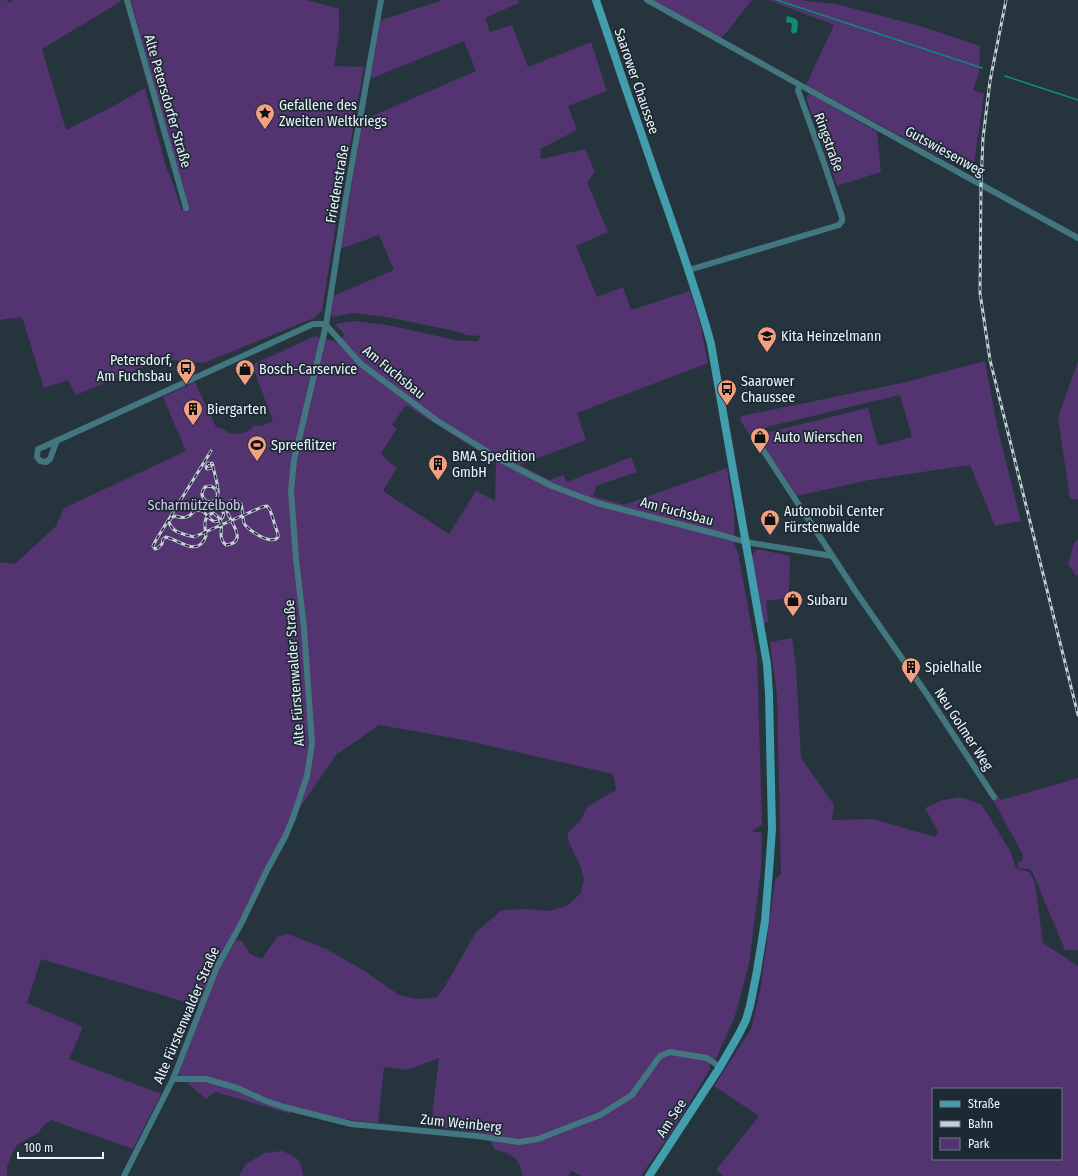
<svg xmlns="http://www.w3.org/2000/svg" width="1078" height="1176" font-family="'Fira Sans Condensed',sans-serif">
<rect width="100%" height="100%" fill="#26343e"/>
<!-- green -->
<g fill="#533370" fill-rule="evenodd">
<polygon points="0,0 7,0 8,3 14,0 120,0 120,2 42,49 66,130 112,107 145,88 166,167 169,173 182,211 184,197 131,0 307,0 339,9 339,34 334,66 364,67 335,230 322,310 314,318 204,363 163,359 76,395 68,380 44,388 22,317 0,320"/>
<path d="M440,0H518L519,3L485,18L490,32L512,25L528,67L591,42L607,91L568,106L577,130L540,149L541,159L585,149L595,172L587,182L608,232L576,246L597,297L623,287L631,310L690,291L699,319L708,363L577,413L586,440L520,465L550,480L563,475L567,482L631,457L637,472L596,486L593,496L624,505L727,468C730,492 738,519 733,543L738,552L757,657L762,825L752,831L762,833L761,868L749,964L735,1016L715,1061L709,1060L710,1069L673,1130L641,1176H582L572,1171L568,1176H523C520,1172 521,1167 519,1163C513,1154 505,1152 495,1150L487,1134L431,1126L439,1058L407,1070L384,1067L378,1123L342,1119L293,1107L291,1114L215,1092L206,1099L193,1088L178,1074L219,969L236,940L242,941L250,954L262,959L277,937L288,934L326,949L363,970L399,995L416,999L436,998L444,988L476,932L502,910L527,909L548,911L567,906L581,893L584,879L580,865L568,840V833L580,821L588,806L616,790L613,774L464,740L379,725L336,755L290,822L199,1006L41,959L27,1003L83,1027L69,1059L161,1094L133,1149L51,1120L44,1125L38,1133L17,1145L11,1156L7,1167V1176H0V562L15,564L56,526L64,508L186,451L163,397L195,382L216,427L223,429L231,434H238L248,431L253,427L252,425L261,426L273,421L252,365L315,336L337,342L345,335L335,324L355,321L387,325L460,341H478L480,336L466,335L459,332L387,317L353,313L332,317L331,314L333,296L394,270L379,235L340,249L363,120L476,71L464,41L370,79L381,20L440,1ZM406,405L442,428L496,462L495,501L476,491L449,534L383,491L397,468L384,458L381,453L397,429L392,425Z"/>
<polygon points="651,0 752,0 721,39"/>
<polygon points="768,0 798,0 836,4 920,26 980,46 979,73 973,90 984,94 974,164 938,156 806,85 834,25"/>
<polygon points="809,93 877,132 881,172 837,186 806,98"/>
<polygon points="985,361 997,426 1021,521 995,526 970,465 869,480 797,496 762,443 762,438 769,432 868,408 878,446 912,437 900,395 767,427 752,439 740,420 741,416 902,383"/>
<polygon points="1078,361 1078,499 1070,499 1058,417"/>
<polygon points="1078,539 1078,574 1076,576 1068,564 1074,543"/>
<polygon points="756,550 762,550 790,556 789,598 766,601 768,622 764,623 752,555"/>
<path d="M792,638L796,667L801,758L834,805L832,820L873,819L935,837L938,832L925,808L943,800L961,797L982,805L1010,851L1016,868L1029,872L1035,883L1043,943L1078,966V1176H723L716,1170L759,1116L714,1086L751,1029L760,991L775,880L781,874L777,696L770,642ZM933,1089H1061V1159H933Z"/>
<path d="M1078,778V950H1065L1032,871L1028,869L1019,868L1017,863C1022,862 1023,859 1023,855L992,798L997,795L1001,800Z"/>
<path d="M282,1151C297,1157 301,1159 303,1176H239L245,1165L264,1153Z"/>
</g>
<!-- water -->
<polygon fill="#0d8c78" points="787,16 796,19 798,23 797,32 793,34 791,31 792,24 791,23 786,22"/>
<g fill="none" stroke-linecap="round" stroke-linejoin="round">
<!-- stream -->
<g stroke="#0d8c78" stroke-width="1.5">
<polyline points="777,0 982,68"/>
<polyline points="1005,76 1078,100"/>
</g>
<!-- street -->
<g stroke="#427780" stroke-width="6">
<polyline points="127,0 186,208"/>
<polyline points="647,0 800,85 1078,238"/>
<polyline points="689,270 839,225 842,221 842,217 824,163 798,90 800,85"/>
<polyline points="57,440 50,459 46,462 40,461 37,457 38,449 43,447 313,324 322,324 326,325 361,364 436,420 499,459 552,486 597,503 725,536 745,542 832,556"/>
<polyline points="759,444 856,592 926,693 994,797"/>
<polyline points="173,1079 206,1079 237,1088 266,1101 284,1107 351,1124 477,1136 519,1142 538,1139 600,1115 632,1095 660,1056 670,1052 707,1058 720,1067"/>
<polyline points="124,1176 173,1079 217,967 242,922 267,870 285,837 293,818 307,776 312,744 304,628 296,559 291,491 294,460 326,325 345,203 381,0"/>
</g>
<!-- secondary -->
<path stroke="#429dac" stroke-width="8" d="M596,0C616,60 636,119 657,179C676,233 696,288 711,344L767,664L769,694L772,829L769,871L765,921L757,971L750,1006L746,1020L739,1034L720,1067L649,1176"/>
<!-- rail casing -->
<g stroke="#c4ced5" stroke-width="3">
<g id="rail">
<polyline points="1006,0 990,81 983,138 981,185 980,293 990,360 1078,715"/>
<path d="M211,451L156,540L153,546L155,549L158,548L162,544L163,539L166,537C179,540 198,558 206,536C205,528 202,516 213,513C230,523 214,535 226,545C249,542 230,522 227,511C226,507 227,505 229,502C234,499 237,500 241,504C243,510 242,517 244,523C246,528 261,538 267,539C270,540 273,540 276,539L278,537V534L270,510L267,506L262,507C239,517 217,527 194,537C184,534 172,533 169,522L171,518L175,516C184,519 189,518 195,510C197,510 200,510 202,511C208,514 212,526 220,520C223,518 224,515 223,512C223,508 220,506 219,503C218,499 217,494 217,490L211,486L205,487C201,492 201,497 206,501L212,502C215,500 218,498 218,494C219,489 214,470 212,464L208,463L206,467L207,469L211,468L213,465L212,463"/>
</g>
</g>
<!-- rail -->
<use href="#rail" stroke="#1d2a34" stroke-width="1.5" stroke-dasharray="4.5" stroke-linecap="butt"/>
</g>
<!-- icons -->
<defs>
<g id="sight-pin" transform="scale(1)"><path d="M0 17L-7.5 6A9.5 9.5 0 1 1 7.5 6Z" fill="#f2a080" stroke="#1d2a34"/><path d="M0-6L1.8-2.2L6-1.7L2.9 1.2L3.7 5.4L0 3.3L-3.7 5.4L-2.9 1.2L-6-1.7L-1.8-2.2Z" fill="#111"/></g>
<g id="school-pin" transform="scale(1)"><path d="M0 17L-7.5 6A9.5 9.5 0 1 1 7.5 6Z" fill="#f2a080" stroke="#1d2a34"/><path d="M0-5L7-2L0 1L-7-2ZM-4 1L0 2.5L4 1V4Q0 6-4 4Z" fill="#111"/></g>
<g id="bus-pin" transform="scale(1)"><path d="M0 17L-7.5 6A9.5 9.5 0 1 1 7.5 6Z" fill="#f2a080" stroke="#1d2a34"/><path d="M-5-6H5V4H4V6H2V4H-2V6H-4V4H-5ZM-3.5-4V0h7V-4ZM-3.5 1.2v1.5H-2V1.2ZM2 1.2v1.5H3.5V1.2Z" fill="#111"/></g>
<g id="shop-pin" transform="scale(1)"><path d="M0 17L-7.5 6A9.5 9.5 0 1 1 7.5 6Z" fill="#f2a080" stroke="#1d2a34"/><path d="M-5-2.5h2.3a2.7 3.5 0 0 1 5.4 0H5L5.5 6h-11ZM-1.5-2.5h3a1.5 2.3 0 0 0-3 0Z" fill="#111"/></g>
<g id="building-pin" transform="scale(1)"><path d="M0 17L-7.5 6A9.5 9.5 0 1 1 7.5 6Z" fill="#f2a080" stroke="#1d2a34"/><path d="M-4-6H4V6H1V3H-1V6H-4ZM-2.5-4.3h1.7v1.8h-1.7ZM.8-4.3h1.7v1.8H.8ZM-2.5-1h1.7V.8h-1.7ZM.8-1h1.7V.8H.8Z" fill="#111"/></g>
<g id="stadium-pin" transform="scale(1)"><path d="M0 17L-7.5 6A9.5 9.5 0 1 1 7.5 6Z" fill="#f2a080" stroke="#1d2a34"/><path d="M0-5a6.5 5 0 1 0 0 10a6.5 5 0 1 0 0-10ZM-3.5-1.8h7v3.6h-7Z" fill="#111"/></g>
</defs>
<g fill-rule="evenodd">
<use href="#sight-pin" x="265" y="113"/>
<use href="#school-pin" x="767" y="336"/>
<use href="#bus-pin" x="186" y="368"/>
<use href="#shop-pin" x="245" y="369"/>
<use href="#bus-pin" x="727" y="389"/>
<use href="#building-pin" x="193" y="409"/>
<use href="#shop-pin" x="760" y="437"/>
<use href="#stadium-pin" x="257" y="445"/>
<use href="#building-pin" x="438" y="464"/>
<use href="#shop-pin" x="770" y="519"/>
<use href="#shop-pin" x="793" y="600"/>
<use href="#building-pin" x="911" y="667"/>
</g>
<g text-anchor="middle" stroke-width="3.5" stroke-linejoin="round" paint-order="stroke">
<!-- street labels -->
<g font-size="14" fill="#edf5fc" stroke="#1d2a34">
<text transform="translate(637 81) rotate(71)" y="5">Saarower Chaussee</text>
<text transform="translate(168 101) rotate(74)" y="5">Alte Petersdorfer Straße</text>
<text transform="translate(829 142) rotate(70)" y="5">Ringstraße</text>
<text transform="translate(945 151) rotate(29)" y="5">Gutswiesenweg</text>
<text transform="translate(337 184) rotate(-80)" y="5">Friedenstraße</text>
<text transform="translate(394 372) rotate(39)" y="5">Am Fuchsbau</text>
<text transform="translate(677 511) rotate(15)" y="5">Am Fuchsbau</text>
<text transform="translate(294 673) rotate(-94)" y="5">Alte Fürstenwalder Straße</text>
<text transform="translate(964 729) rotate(57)" y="5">Neu Golmer Weg</text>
<text transform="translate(186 1015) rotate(-67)" y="5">Alte Fürstenwalder Straße</text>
<text transform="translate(671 1118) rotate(-57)" y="5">Am See</text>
<text transform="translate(461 1123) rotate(6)" y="5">Zum Weinberg</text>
</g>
<!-- poi labels -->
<g font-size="14" fill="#edf5fc" stroke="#1d2a34" text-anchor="start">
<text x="279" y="110">Gefallene des<tspan x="279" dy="16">Zweiten Weltkriegs</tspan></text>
<text x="781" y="341">Kita Heinzelmann</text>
<text x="172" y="365" text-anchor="end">Petersdorf,<tspan x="172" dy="16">Am Fuchsbau</tspan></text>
<text x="259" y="374">Bosch-Carservice</text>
<text x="741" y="386">Saarower<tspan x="741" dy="16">Chaussee</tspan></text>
<text x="207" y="414">Biergarten</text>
<text x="774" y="442">Auto Wierschen</text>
<text x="271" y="450">Spreeflitzer</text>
<text x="452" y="461">BMA Spedition<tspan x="452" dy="16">GmbH</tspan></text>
<text x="784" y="516">Automobil Center<tspan x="784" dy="16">Fürstenwalde</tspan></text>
<text x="807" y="605">Subaru</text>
<text x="925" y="672">Spielhalle</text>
</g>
<!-- park labels -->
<g font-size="14" fill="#d9c5f1" stroke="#1d2a34">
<text x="194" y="510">Scharmützelbob</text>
</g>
</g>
<!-- legend -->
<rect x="932" y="1088" width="130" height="72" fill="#1d2a34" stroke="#707b84"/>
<rect x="940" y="1101" width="20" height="6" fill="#429dac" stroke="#707b84"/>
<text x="968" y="1108" font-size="12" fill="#edf5fc">Straße</text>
<rect x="940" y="1121" width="20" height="6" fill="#c4ced5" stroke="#707b84"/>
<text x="968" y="1128" font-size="12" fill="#edf5fc">Bahn</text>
<rect x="940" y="1138" width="20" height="12" fill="#533370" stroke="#707b84"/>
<text x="968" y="1148" font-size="12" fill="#edf5fc">Park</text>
<!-- scale -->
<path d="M18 1152v6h85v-6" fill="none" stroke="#edf5fc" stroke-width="2"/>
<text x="24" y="1152" font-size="12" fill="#edf5fc" stroke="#1d2a34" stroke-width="3" paint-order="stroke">100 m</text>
</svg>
